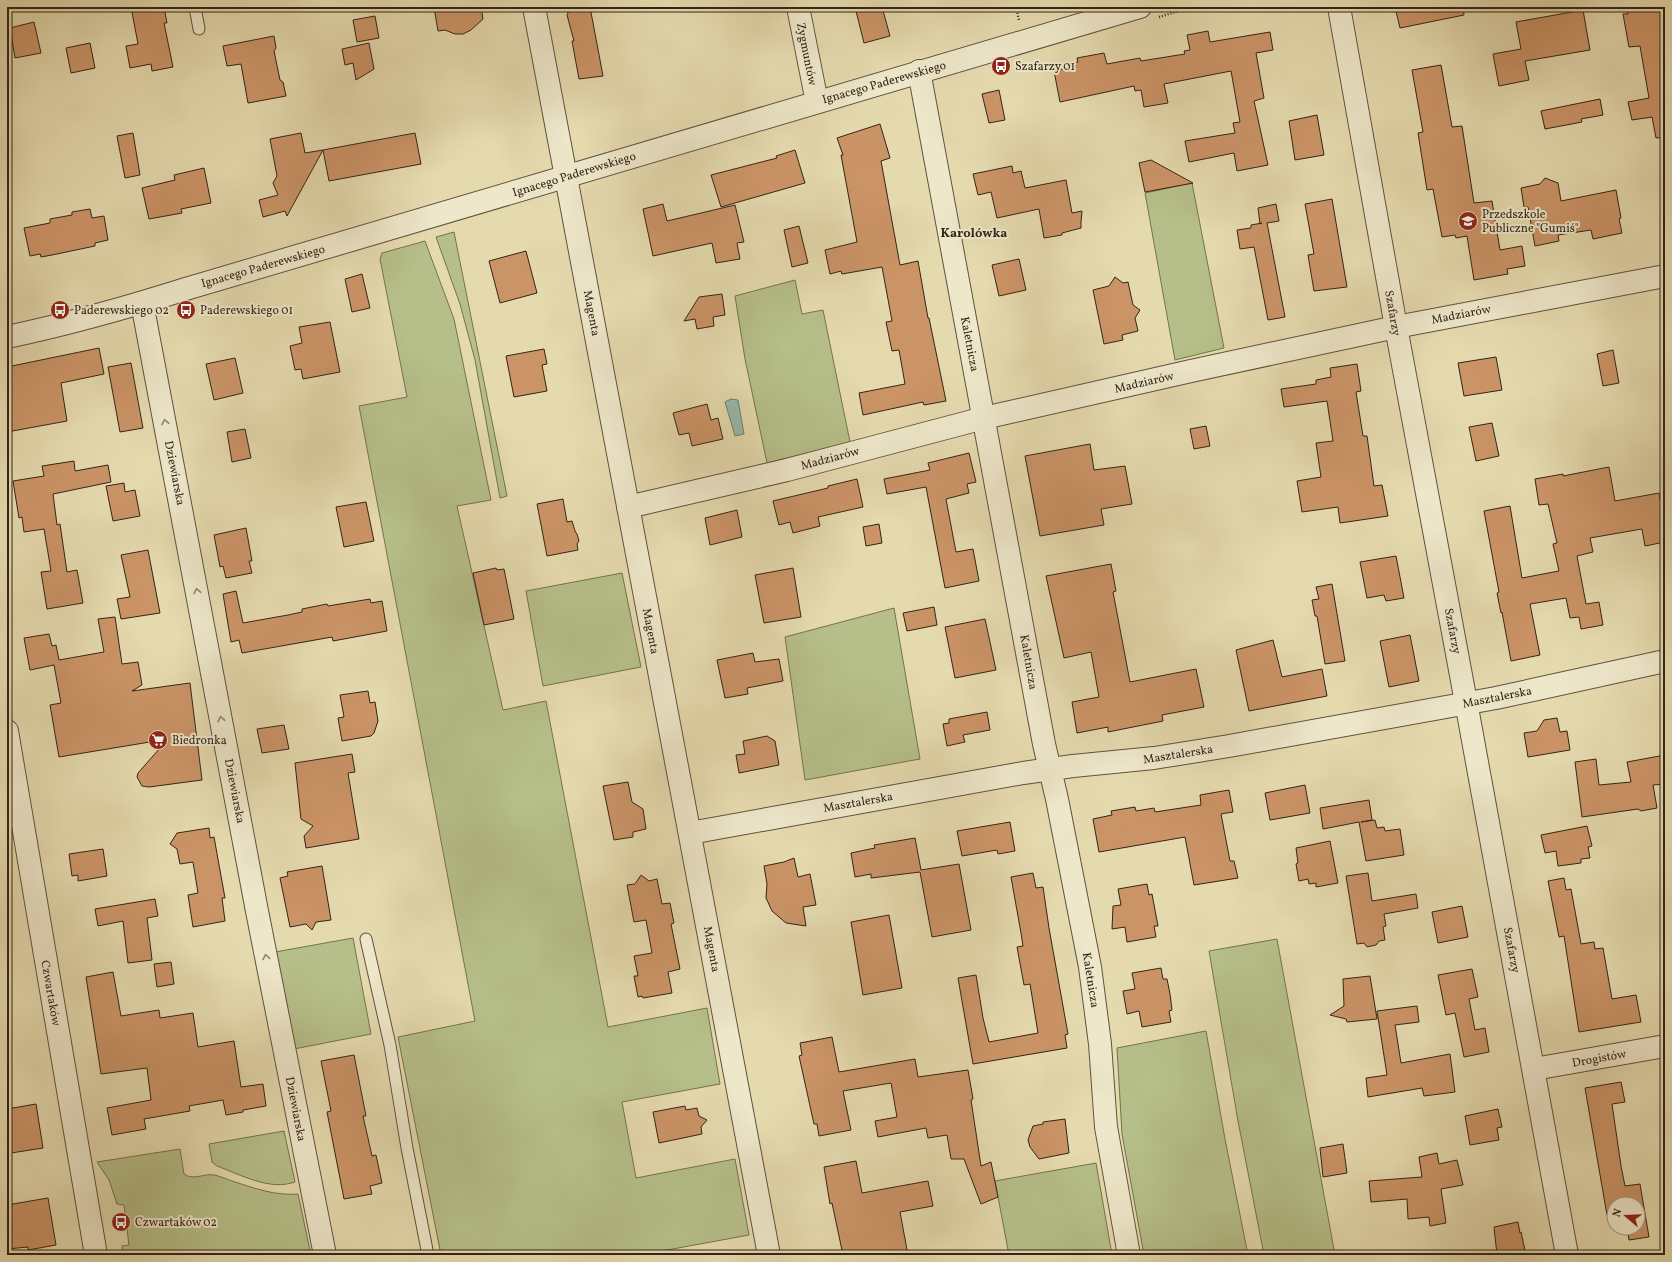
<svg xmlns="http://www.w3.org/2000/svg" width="1672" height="1262" font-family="Vollkorn,serif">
<rect width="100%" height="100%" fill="#e5daae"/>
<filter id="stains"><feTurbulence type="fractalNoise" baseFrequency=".005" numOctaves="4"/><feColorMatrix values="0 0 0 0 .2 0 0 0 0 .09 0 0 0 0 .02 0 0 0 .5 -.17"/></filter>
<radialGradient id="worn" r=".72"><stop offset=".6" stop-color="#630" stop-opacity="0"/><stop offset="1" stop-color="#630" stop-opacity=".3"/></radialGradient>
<!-- green -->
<g fill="#b6bf89" stroke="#747250">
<polygon points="1192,183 1224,348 1175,360 1145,193"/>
<polygon points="454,232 507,496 500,498 475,360 460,304 436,237"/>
<polygon points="425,241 454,319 491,500 457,506 503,710 546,701 608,1027 707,1008 720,1084 622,1102 636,1178 735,1159 749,1235 651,1253 651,1255 441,1255 398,1037 475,1021 359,406 407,397 380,259 382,253"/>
<polygon points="795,280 802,314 823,310 850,442 767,463 745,359 735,296"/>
<polygon points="622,573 641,667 543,686 526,591"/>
<polygon points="894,608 920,759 805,780 785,637"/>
<polygon points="353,938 371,1034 294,1049 275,952"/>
<polygon points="1277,939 1335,1255 1264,1255 1238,1121 1209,951"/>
<polygon points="1206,1031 1225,1139 1248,1255 1144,1255 1122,1134 1117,1048"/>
<path d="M284,1131L295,1182C270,1191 241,1175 217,1166L212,1162L209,1144Z"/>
<path d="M180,1149L184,1174C193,1181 204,1173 214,1175C220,1176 226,1179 232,1181C254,1188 275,1196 298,1194L311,1255H123L122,1246L129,1245L124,1205L117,1204L109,1180L97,1162Z"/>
<polygon points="1096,1163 1112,1255 1009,1255 995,1181"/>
</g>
<!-- water -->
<polygon fill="#96baac" stroke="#6e7e71" points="731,399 738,400 744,434 735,436 725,402"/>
<!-- building -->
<g fill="#cb9467" stroke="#322418">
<polygon points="131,7 164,7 167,23 164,23 173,67 152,71 151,64 130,68 126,46 138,44"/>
<polygon points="434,7 481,7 483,19 471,30 463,34 455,34 445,30 438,31"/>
<polygon points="567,7 590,7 603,76 579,79 572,41 574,41 567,15 568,13"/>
<polygon points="871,7 882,7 890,36 864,43 856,11"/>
<polygon points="1395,7 1463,7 1464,15 1400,28"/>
<polygon points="1627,7 1660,7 1665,37 1665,137 1656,138 1652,117 1632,120 1628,102 1649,98 1640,46 1629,47 1623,14 1628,14"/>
<polygon points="1583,10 1590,50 1525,61 1529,80 1499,86 1493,54 1521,49 1516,22"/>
<polygon points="375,16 379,38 357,42 353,20"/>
<polygon points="34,22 41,53 15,58 10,28"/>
<polygon points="1208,31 1210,42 1270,32 1273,50 1256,53 1264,98 1254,101 1268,165 1237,171 1234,153 1189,162 1185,141 1235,133 1233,123 1240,122 1231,71 1164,84 1168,103 1144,107 1141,90 1135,91 1134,86 1060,102 1054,71 1068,68 1067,64 1078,62 1077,58 1104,53 1107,64 1140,58 1141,61 1185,54 1184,51 1190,50 1187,35"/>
<polygon points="274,36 276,48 274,51 280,80 283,82 286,96 248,103 241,64 227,66 223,46"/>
<polygon points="90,43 95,68 71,73 66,48"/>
<polygon points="369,43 374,69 356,80 353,63 345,65 342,49"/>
<polygon points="1441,65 1452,127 1462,126 1474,203 1492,201 1500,250 1522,246 1525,266 1507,269 1508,274 1474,280 1467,236 1456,238 1455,235 1442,237 1433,189 1427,190 1418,133 1423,132 1412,70"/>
<polygon points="999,90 1005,120 989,123 982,94"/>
<polygon points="1600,99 1603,115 1581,119 1582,122 1545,129 1541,111"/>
<polygon points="1317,115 1324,155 1295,160 1289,121"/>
<polygon points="880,124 890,158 881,161 900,265 918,261 928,318 929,318 946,401 924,405 923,402 863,415 859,393 905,384 899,350 892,351 886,322 892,321 882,267 842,274 841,271 830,274 825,250 857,242 841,155 843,155 837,138"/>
<polygon points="133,133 140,175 125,178 117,136"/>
<polygon points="301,133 305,153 323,150 287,216 285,211 263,217 259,200 278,195 273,183 277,176 270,139"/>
<polygon points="415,133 421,164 329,181 323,150"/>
<polygon points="795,150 805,183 721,207 711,175 777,158 776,156"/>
<polygon points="1151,160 1193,183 1145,192 1139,163"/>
<polygon points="1012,166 1013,173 1021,171 1025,188 1066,180 1072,213 1082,211 1081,222 1081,228 1062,233 1062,235 1044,238 1039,209 997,218 991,192 978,195 973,174"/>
<polygon points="204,168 211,203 181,209 182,213 149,219 142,188 175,180 174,175"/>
<polygon points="1545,178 1558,183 1561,201 1616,190 1621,218 1619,219 1622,233 1593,239 1591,230 1558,235 1559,241 1535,246 1528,207 1524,207 1521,188 1540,184"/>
<polygon points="1332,199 1347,287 1314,291 1308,255 1314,254 1305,204"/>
<polygon points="663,204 667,221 735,205 744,242 737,243 740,259 716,263 712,243 653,256 643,209"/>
<polygon points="1276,204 1279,221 1267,223 1285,317 1268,320 1254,247 1240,249 1237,230 1251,228 1251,225 1262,223 1260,224 1258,208"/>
<polygon points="90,209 92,218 104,216 108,240 95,243 95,246 52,255 41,257 40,254 30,256 24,228 50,223 50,219 72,215 72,212"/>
<polygon points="799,226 808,263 792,267 784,230"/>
<polygon points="526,251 537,293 500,303 489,261"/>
<polygon points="1019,259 1026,290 999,296 992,265"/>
<polygon points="362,274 370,308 352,312 345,279"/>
<polygon points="1115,277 1123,283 1128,282 1133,305 1140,310 1135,318 1138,331 1122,335 1123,340 1104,344 1093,290 1109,286"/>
<polygon points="722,294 725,315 713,317 714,326 697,329 695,319 684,321 699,297"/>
<polygon points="330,322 340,372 303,379 301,369 295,370 290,346 302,343 299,327"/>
<polygon points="99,348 104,374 61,383 67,421 7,432 7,367"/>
<polygon points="544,349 547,364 542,365 547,391 514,397 506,356"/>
<polygon points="1613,350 1619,383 1603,386 1597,354"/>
<polygon points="1496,357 1502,390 1464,396 1458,363"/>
<polygon points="235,358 243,393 214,400 206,364"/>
<polygon points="131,363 143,428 120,432 108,367"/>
<polygon points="1357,364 1361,391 1356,392 1363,436 1367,436 1374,486 1382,485 1388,516 1340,523 1338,507 1302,512 1297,481 1321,477 1316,443 1333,441 1327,401 1284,407 1281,389 1316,384 1316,380 1331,377 1330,368"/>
<polygon points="707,404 711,420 718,418 723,439 692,446 689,433 679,435 673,413"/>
<polygon points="1492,423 1499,456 1476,461 1469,427"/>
<polygon points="1206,426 1210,446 1194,449 1190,429"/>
<polygon points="245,429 251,458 232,462 227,432"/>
<polygon points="1090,444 1094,470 1125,466 1132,504 1101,509 1104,525 1040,536 1025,456"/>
<polygon points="969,453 976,482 967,484 969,493 946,499 956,552 973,549 979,581 945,588 926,487 887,494 884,479 930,470 928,463"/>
<polygon points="74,461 75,471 108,465 111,482 53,494 57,525 60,524 67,572 77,570 83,603 47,609 41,572 51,571 44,529 24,532 22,517 19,518 13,481 44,476 42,466"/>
<polygon points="1609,467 1615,501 1659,493 1660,500 1665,499 1665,542 1645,546 1642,529 1590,538 1593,552 1577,556 1586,604 1599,602 1603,625 1581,629 1579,617 1570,618 1566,598 1530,604 1540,655 1511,661 1502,612 1501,613 1497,593 1499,592 1484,511 1510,506 1522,578 1559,571 1553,544 1557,543 1548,504 1539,505 1535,479 1563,474 1563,476"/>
<polygon points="857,479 863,507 818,517 820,526 793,533 790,522 779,525 773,501 828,488 828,486"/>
<polygon points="124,483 125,492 135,490 140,516 113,521 106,486"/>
<polygon points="563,499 567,522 572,521 575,531 577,534 579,541 577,544 578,550 547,556 537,504"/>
<polygon points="366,502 374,541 344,547 336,507"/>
<polygon points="737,510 742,537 710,545 705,518"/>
<polygon points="879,524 882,543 866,546 863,527"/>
<polygon points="246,528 252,561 249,561 252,573 226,578 223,566 220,567 214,535"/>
<polygon points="148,550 160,613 121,619 117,599 130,597 121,555"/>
<polygon points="1396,556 1404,598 1386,601 1384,595 1367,598 1360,562"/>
<polygon points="1111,564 1116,591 1113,592 1130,682 1196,669 1204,707 1162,715 1163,721 1108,732 1108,727 1077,733 1072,702 1099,697 1091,652 1064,658 1046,576"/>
<polygon points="496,568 497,570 504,569 514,619 484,625 473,573"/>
<polygon points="793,568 801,617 764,623 755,575"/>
<polygon points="1332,584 1345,661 1325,664 1317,616 1315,616 1312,600 1319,599 1316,587"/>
<polygon points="236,591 243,623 288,615 302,612 302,609 327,604 328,606 370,599 371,603 382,601 387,631 333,641 332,637 242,653 239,640 231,642 223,594"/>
<polygon points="934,607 937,625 907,631 903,613"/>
<polygon points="115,617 122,664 138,662 142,685 132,691 190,683 202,780 149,787 142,786 137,777 138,773 168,739 59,757 50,705 61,703 54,665 30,670 24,638 49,634 52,646 56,645 59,660 104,652 98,619"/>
<polygon points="985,619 996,670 955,678 945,627"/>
<polygon points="1410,635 1419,681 1389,687 1380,641"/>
<polygon points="1273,640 1282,677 1322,669 1327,696 1249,711 1236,650"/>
<polygon points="753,653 755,662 779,659 783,681 747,688 748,694 725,698 717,660"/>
<polygon points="368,691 370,703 375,702 378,721 374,733 371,736 342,741 338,718 344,717 340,695"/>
<polygon points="987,712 990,730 963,735 965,742 947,746 943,724 949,723 949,719"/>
<polygon points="1557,718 1560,732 1567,731 1570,750 1528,757 1524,733 1537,731 1544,720"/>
<polygon points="284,725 289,749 262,753 257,729"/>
<polygon points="767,736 775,741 779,765 739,773 736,755 745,754 743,741"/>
<polygon points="352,754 355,772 348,773 359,839 306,848 304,836 313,826 301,819 295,763"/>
<polygon points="1665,755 1665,784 1653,785 1657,808 1641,811 1638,809 1582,817 1575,762 1596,759 1599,785 1631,782 1627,762"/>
<polygon points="628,782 632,802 643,809 646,829 633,832 633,837 614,840 603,786"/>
<polygon points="1305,785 1310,813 1270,820 1265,793"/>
<polygon points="1229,790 1233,812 1221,814 1230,861 1234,861 1238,878 1194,885 1185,837 1099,852 1093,819 1112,815 1111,811 1135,807 1136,811 1154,808 1155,812 1201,805 1200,795"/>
<polygon points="1369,800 1372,820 1361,822 1375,820 1377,828 1384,827 1385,831 1400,829 1404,855 1366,861 1359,822 1323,829 1320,808"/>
<polygon points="1010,822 1015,851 998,854 997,850 962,856 957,831"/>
<polygon points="1587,826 1592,846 1588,847 1590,858 1581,859 1581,863 1558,866 1556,851 1545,853 1541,835"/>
<polygon points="209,828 210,838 214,837 225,898 222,898 225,921 193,927 188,895 198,893 193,862 180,864 177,849 170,844 177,833"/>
<polygon points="915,838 921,870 959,864 971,930 932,937 920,872 871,878 871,874 855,877 851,853 875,848 874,845"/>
<polygon points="1330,841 1338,883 1316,887 1316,883 1309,884 1308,879 1299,881 1296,864 1298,863 1296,848"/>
<polygon points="103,849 107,876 78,881 78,875 72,876 69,854"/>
<polygon points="794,858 798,877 810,874 816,905 803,907 806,926 786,923 772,911 766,898 767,884 764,866 784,862"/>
<polygon points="322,866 331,920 316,922 312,930 306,924 290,927 280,878 288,876 287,872"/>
<polygon points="1033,873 1036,888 1043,887 1049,928 1068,1034 1065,1035 1067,1048 973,1064 958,978 976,975 983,1018 989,1042 1038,1033 1030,984 1024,985 1017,947 1023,946 1021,933 1011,877"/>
<polygon points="1368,873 1372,901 1416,894 1418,908 1384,914 1386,926 1383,927 1385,940 1379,941 1376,945 1367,947 1364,943 1357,944 1346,876"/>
<polygon points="641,875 649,881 657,879 662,904 670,903 674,923 671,924 680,969 668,972 672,993 643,998 642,996 638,997 634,976 638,976 634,956 652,953 646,920 634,922 627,885 635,884"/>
<polygon points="1564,878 1566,890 1571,889 1581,944 1594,942 1595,949 1603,948 1612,999 1636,995 1641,1022 1579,1032 1564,936 1559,937 1548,881"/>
<polygon points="1147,884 1149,895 1152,894 1158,926 1154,926 1156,937 1127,942 1125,927 1112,929 1113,906 1121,905 1118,889"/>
<polygon points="155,899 158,916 147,918 152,960 128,963 123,921 98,926 95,909"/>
<polygon points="1462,906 1468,937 1438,943 1432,912"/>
<polygon points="889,915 902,988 863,995 851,922"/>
<polygon points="171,962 174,984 157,987 154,964"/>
<polygon points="1161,968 1163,979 1167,979 1170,994 1172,1010 1169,1011 1171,1022 1142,1027 1139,1011 1127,1014 1123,991 1135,989 1132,973"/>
<polygon points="1472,969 1478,997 1469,999 1475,1030 1485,1028 1489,1052 1464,1057 1455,1013 1446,1015 1438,975"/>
<polygon points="113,972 121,1016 159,1010 160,1018 193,1013 198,1047 234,1041 241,1087 263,1084 266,1106 243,1110 243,1112 226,1115 223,1100 189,1106 190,1111 144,1119 146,1129 112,1135 107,1108 151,1100 147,1068 101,1074 86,977"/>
<polygon points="1370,976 1377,1019 1347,1022 1346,1019 1330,1015 1344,1006 1343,979"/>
<polygon points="1417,1006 1419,1022 1395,1025 1401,1063 1450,1054 1455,1092 1424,1096 1422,1088 1368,1097 1366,1078 1387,1075 1377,1011"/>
<polygon points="832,1037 839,1072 915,1059 918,1077 968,1070 973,1099 971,1100 981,1166 991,1162 998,1197 981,1204 964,1159 951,1159 947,1135 928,1138 926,1128 878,1137 875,1121 897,1117 891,1083 843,1091 851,1130 819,1136 817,1124 814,1124 799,1056 802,1055 800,1043"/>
<polygon points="354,1055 366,1116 363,1116 372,1156 376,1155 382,1183 370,1186 372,1194 344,1199 327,1112 331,1111 321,1061"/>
<polygon points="1621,1082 1625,1102 1612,1104 1621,1166 1625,1186 1640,1184 1649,1237 1629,1240 1627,1228 1638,1228 1638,1204 1614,1204 1614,1214 1607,1215 1585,1088"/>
<polygon points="36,1104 43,1148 11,1153 7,1126 7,1109"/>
<polygon points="685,1106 686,1110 697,1108 699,1116 707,1120 701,1127 702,1134 659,1143 653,1112"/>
<polygon points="1498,1109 1502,1127 1497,1128 1499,1140 1470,1145 1465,1116"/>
<polygon points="1065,1119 1069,1153 1039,1159 1030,1147 1028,1140 1033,1126 1043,1124 1043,1122"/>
<polygon points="1343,1144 1347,1173 1323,1177 1320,1148"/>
<polygon points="1437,1153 1439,1164 1457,1160 1463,1185 1441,1189 1446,1223 1430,1226 1429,1217 1408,1219 1407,1199 1371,1202 1369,1181 1422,1177 1419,1157"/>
<polygon points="856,1161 862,1193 928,1181 933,1206 900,1212 908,1255 843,1255 832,1203 830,1204 824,1167"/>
<polygon points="48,1198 56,1245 28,1250 28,1247 7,1249 7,1205"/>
<polygon points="1518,1222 1520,1233 1521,1232 1526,1255 1497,1255 1494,1227"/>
</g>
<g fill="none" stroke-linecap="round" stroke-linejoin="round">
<!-- service casing -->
<g stroke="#5f523e" stroke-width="13">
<g id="service">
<polyline points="195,7 199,29"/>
<polyline points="366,939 390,1045 407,1148 428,1255"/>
</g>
</g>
<!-- minor casing -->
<g stroke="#5f523e" stroke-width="24">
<g id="minor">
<polyline points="534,7 769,1255"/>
<polyline points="798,7 817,102"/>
<polyline points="1339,7 1396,327 1466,702 1567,1255"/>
<polyline points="919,71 1044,744 1057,799 1090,967 1100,1044 1106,1127 1129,1255"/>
<polyline points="142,303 257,911 325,1255"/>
<polyline points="628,507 787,470 984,418 1191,371 1396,327 1665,276"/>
<polyline points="690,833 1023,773 1073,766 1154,758 1229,746 1496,698 1665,661"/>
<polyline points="1534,1069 1665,1046"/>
</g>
</g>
<!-- tertiary casing -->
<g stroke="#5f523e" stroke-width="24">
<g id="tertiary">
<path d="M7,337C69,324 129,307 189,288C506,194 823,100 1140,7"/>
<polyline points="7,731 96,1255"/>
</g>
</g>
<!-- path -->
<g stroke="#322418" stroke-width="2.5" stroke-dasharray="1 2" stroke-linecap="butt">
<polyline points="1016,7 1019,20"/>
<polyline points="1159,17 1192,7"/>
</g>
<!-- service -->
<use href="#service" stroke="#eee7ca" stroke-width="11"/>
<!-- minor -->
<use href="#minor" stroke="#eee7ca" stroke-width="22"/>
<!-- tertiary -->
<use href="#tertiary" stroke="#eee7ca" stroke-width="22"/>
</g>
<!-- one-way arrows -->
<defs><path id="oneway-chevron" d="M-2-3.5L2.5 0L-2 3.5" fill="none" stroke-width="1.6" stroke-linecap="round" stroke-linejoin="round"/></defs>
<g stroke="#908671">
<use href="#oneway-chevron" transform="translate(165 422) rotate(-101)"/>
<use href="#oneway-chevron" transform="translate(197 591) rotate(-101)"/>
<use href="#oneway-chevron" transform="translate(221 719) rotate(-101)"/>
<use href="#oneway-chevron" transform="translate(266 957) rotate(-101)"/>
</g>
<!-- icons -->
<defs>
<g id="bus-disc" transform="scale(1)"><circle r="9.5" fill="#8f2418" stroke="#eee7ca"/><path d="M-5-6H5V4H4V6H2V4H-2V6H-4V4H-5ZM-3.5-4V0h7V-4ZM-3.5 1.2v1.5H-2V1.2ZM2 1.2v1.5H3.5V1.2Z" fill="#fff"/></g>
<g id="school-disc" transform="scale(1)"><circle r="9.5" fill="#8f2418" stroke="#eee7ca"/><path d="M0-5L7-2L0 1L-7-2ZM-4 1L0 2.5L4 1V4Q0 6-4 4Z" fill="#fff"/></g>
<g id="supermarket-disc" transform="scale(1)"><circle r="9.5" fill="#8f2418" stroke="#eee7ca"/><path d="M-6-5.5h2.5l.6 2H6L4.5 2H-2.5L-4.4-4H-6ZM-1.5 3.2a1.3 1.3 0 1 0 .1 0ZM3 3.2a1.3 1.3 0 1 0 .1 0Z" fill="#fff"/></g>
</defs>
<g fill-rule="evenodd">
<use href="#bus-disc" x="1001" y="66"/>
<use href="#school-disc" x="1468" y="221"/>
<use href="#bus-disc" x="60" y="310"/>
<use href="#bus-disc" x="186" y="310"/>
<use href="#supermarket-disc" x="158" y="740"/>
<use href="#bus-disc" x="121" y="1222"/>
</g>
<g text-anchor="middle" stroke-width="4" stroke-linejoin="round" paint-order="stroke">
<!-- street labels -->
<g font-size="12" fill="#322418" stroke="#eee7ca">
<text transform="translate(807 54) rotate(79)" y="4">Zygmuntów</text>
<text transform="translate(884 82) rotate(-16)" y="4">Ignacego Paderewskiego</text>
<text transform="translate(574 174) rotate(-17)" y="4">Ignacego Paderewskiego</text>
<text transform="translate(263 266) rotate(-16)" y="4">Ignacego Paderewskiego</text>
<text transform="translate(592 313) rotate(79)" y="4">Magenta</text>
<text transform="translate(1393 313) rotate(80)" y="4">Szafarzy</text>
<text transform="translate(1461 314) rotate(-11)" y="4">Madziarów</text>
<text transform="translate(970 344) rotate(79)" y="4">Kaletnicza</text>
<text transform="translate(1144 382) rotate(-13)" y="4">Madziarów</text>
<text transform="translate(830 458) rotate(-15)" y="4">Madziarów</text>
<text transform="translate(175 473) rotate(79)" y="4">Dziewiarska</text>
<text transform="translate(651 631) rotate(79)" y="4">Magenta</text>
<text transform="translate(1453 631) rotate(79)" y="4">Szafarzy</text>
<text transform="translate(1029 662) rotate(80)" y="4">Kaletnicza</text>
<text transform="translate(1497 697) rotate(-11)" y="4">Masztalerska</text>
<text transform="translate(1178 754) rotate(-9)" y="4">Masztalerska</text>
<text transform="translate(235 791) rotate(79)" y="4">Dziewiarska</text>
<text transform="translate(858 802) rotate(-10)" y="4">Masztalerska</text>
<text transform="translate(712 949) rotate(79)" y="4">Magenta</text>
<text transform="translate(1512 950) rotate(79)" y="4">Szafarzy</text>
<text transform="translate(1091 980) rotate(81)" y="4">Kaletnicza</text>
<text transform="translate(51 993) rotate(80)" y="4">Czwartaków</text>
<text transform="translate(1599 1058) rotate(-10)" y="4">Drogistów</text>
<text transform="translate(296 1109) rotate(79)" y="4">Dziewiarska</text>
</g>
<!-- poi labels -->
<g font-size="12" fill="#322418" stroke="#eee7ca" text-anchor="start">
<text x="1015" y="70">Szafarzy 01</text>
<text x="1482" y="218">Przedszkole<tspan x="1482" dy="14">Publiczne "Gumiś"</tspan></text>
<text x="74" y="314">Paderewskiego 02</text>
<text x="200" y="314">Paderewskiego 01</text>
<text x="172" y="744">Biedronka</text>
<text x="135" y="1226">Czwartaków 02</text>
</g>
<!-- neighbourhood labels -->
<g font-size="13" font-weight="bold" fill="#322418" stroke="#eee7ca">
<text x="974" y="237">Karolówka</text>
</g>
</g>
<!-- margin -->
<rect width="1672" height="1262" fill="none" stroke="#e5daae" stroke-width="24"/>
<rect x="8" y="8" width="1656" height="1246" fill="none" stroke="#322418" stroke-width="2"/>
<rect x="12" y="12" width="1648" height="1238" fill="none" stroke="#322418"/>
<!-- north arrow -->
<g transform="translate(1626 1216) rotate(289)"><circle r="19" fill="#eee7ca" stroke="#a39983"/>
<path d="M0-3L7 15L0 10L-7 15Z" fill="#8f2418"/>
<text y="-6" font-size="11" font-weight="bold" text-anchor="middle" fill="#322418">N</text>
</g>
<rect width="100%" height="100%" filter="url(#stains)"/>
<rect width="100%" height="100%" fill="url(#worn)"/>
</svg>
